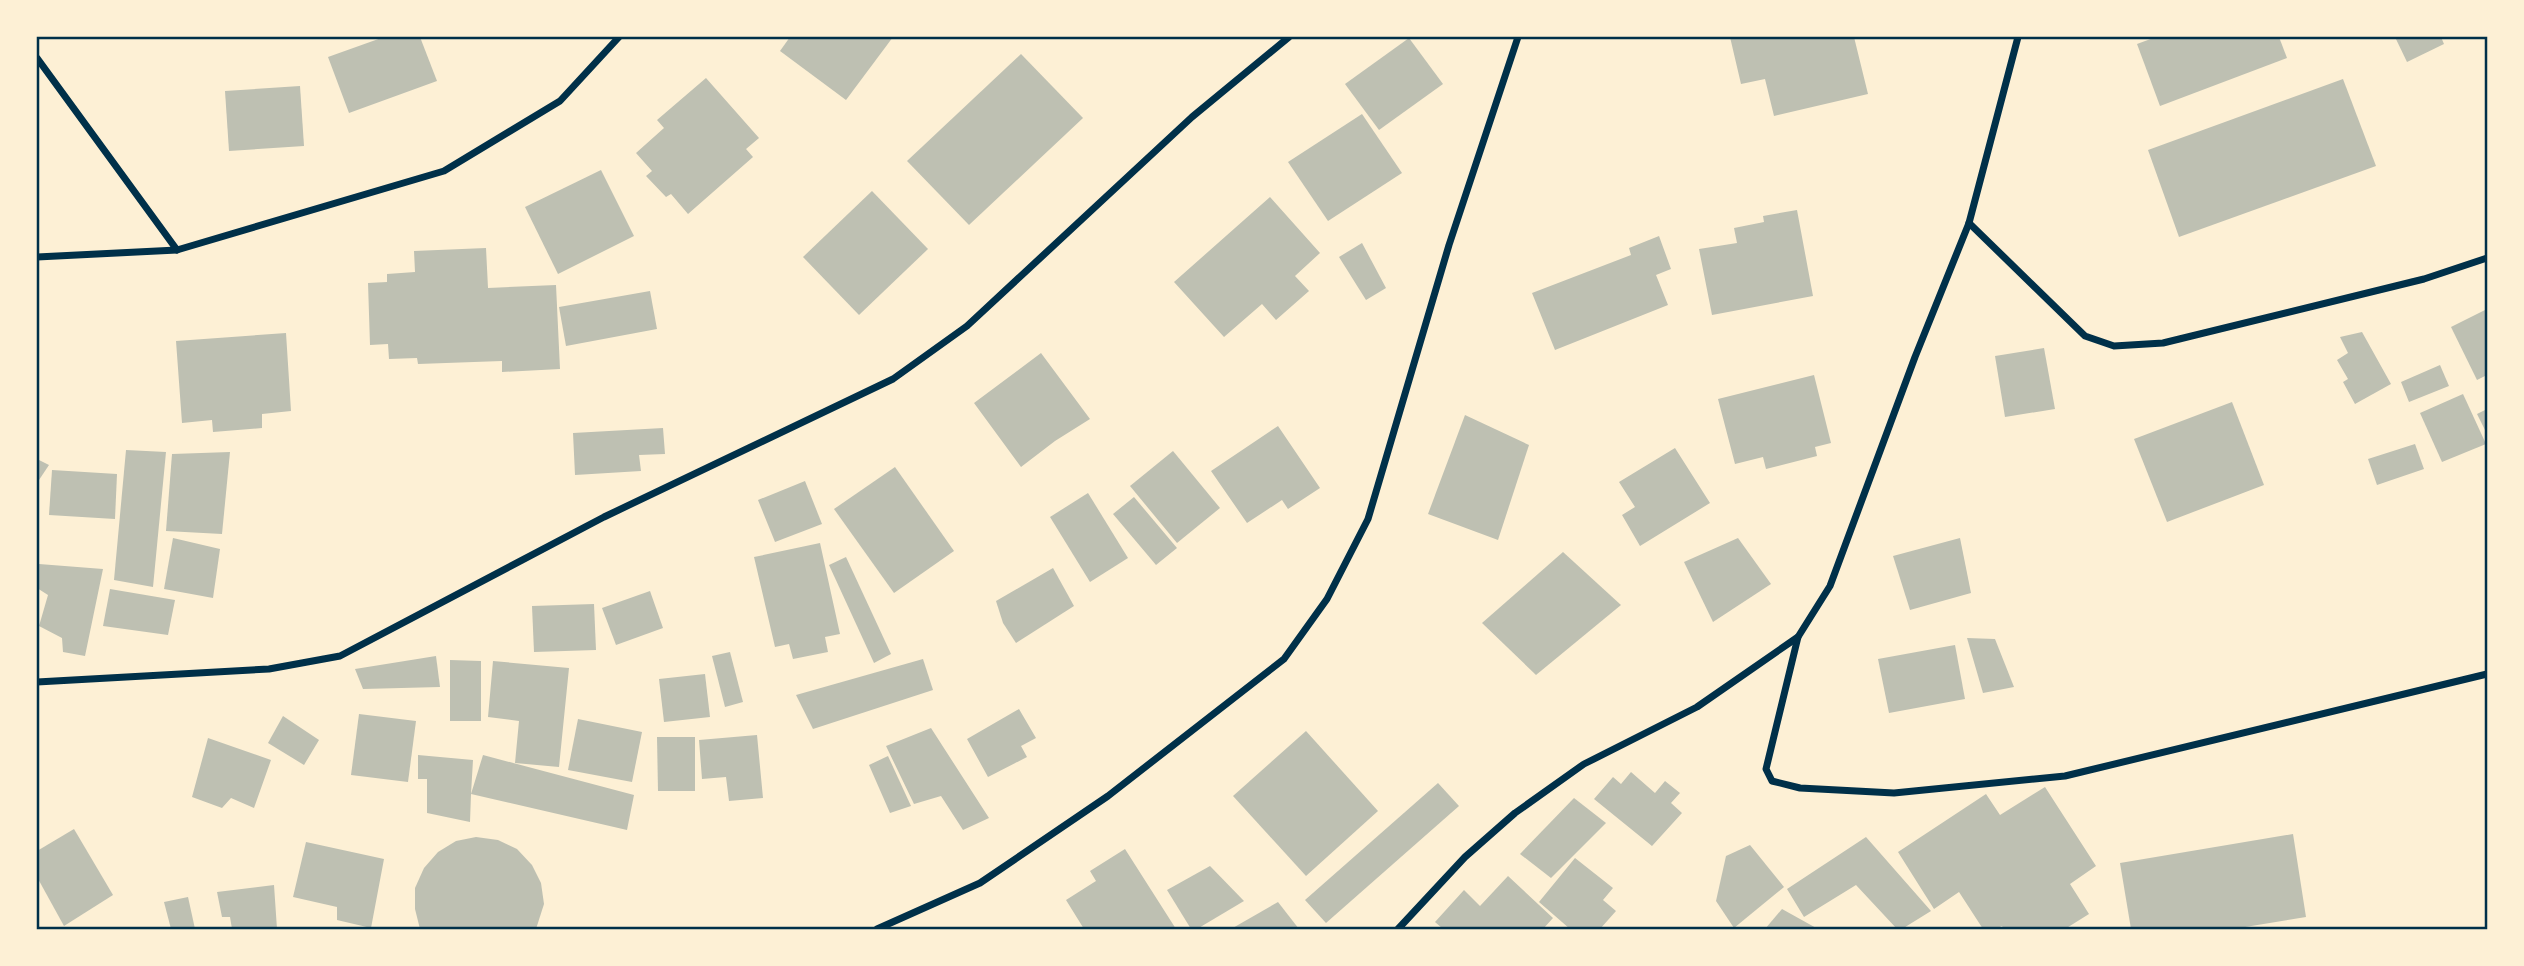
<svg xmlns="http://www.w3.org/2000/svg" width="2524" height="966" font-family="Helvetica,sans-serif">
<rect width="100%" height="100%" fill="#fdf0d5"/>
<!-- building -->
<g fill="#bec0b2">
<polygon points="384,37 420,37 437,81 349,113 328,57"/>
<polygon points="790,37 893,37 846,100 780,51"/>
<polygon points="1730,37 1854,37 1868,94 1774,116 1765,79 1741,84"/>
<polygon points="2156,37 2279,37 2287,58 2160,106 2137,44"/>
<polygon points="2395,37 2441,37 2444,44 2407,62"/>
<polygon points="1409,38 1443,84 1379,130 1345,84"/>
<polygon points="1021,54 1083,118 969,225 907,161"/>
<polygon points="706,78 759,138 746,149 753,157 688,214 671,194 666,197 646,176 652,171 636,153 664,128 657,120"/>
<polygon points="2343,79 2376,166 2179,237 2148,150"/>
<polygon points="300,86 304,146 229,151 225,91"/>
<polygon points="1362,114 1402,173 1328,221 1288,162"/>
<polygon points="601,170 634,236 558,274 525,207"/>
<polygon points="872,191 928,249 859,315 803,257"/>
<polygon points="1270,197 1320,253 1295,276 1309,291 1276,320 1262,304 1224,337 1174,282"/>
<polygon points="1797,210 1813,296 1712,315 1699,249 1737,243 1734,228 1764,222 1763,216"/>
<polygon points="1659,236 1671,269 1656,275 1668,305 1555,350 1532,293 1631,255 1629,248"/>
<polygon points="1362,243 1386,288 1366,300 1339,257"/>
<polygon points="486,248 488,288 556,285 560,369 502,372 502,361 418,364 417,358 389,359 388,344 370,345 368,283 387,282 387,274 415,272 414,251"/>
<polygon points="650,291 657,329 566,346 559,307"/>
<polygon points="2487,309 2487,375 2477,380 2451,327"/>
<polygon points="2362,332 2391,384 2355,404 2343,382 2348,379 2337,360 2348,353 2340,337"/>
<polygon points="286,333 291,411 262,414 262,428 213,432 212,420 182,423 176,341"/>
<polygon points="2044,348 2055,409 2005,417 1995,356"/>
<polygon points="1041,353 1090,419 1055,441 1021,467 974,403"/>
<polygon points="2440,365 2449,386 2409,402 2401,382"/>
<polygon points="1814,375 1831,443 1815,447 1817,456 1766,469 1763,457 1735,464 1718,399"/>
<polygon points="2463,394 2486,444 2442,462 2420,413"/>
<polygon points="2232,402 2264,485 2167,522 2134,439"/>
<polygon points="2487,409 2487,434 2477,414"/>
<polygon points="1465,415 1529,445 1498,540 1428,514"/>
<polygon points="1278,426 1320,488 1288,509 1282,500 1247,523 1211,471"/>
<polygon points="663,428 665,454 639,455 641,471 575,475 573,433"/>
<polygon points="2415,444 2424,469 2377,485 2368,459"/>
<polygon points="1675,448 1710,503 1640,546 1622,515 1635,507 1619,482"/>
<polygon points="126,450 166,452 153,587 114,580"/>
<polygon points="1173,451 1220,508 1177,543 1130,486"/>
<polygon points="230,452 222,534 166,531 172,454"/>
<polygon points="37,459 49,465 37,483"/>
<polygon points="895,467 954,551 894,593 834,509"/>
<polygon points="52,470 117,474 115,519 49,515"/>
<polygon points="805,481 822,524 775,542 758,500"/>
<polygon points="1088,493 1128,558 1090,582 1050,517"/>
<polygon points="1134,497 1177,548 1156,565 1113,514"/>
<polygon points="173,538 220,549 213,598 164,589"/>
<polygon points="1738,538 1771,584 1713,622 1684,562"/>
<polygon points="1960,538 1971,593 1910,610 1893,556"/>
<polygon points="820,543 840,634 825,637 828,652 793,659 789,644 775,647 754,557"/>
<polygon points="1563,552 1621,605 1536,675 1482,623"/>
<polygon points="846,557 891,654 874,663 829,565"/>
<polygon points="39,564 103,569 85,656 63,652 62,638 39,626 48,595 37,588"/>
<polygon points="1053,568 1074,606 1016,643 1003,623 996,601"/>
<polygon points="110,589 175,600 168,635 103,626"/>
<polygon points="650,591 663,628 616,645 602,608"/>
<polygon points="594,604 596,650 534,652 532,606"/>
<polygon points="1967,638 1995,639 2014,687 1983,693"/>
<polygon points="1955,645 1965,699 1889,713 1878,659"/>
<polygon points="730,652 743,702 725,707 712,656"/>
<polygon points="436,656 440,687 363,689 355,669"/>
<polygon points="923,659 933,690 813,729 796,695"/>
<polygon points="450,660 481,661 481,721 450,721"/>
<polygon points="493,661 569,668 559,767 515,763 519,721 488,717"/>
<polygon points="705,674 710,717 664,722 659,679"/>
<polygon points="1019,709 1036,738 1021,746 1027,757 988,777 967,739"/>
<polygon points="359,714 416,721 408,782 351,775"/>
<polygon points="283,716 319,740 304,765 268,743"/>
<polygon points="578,719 642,732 632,782 568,770"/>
<polygon points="931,728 989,818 963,830 941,796 914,804 886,746"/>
<polygon points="1306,731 1378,811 1306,876 1233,796"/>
<polygon points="757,735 763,798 729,801 726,777 702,779 699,740"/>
<polygon points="657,737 695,737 695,791 658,791"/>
<polygon points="208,738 271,760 254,808 231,798 222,808 192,797"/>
<polygon points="418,755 473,760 471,794 483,755 634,795 627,830 471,794 470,822 427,813 427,779 418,779"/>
<polygon points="888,756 911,806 890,813 869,765"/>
<polygon points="1631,772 1655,793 1665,781 1680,793 1671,803 1682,813 1652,846 1594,799 1613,777 1621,784"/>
<polygon points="1438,783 1459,806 1326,923 1305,900"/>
<polygon points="2045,787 2096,866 2070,884 2089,914 2065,929 2004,929 2002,926 1995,929 1983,929 1959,892 1934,909 1898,852 1986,794 2000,815"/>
<polygon points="1574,798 1606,823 1551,878 1520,854"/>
<polygon points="74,829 113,895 64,926 37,877 37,851"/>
<polygon points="2293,834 2306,917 2233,929 2131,929 2120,863"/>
<polygon points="476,837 498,840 517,849 532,865 541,883 544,904 536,929 420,929 415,909 415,888 424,868 438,852 456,841"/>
<polygon points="1866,837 1931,911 1902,929 1897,929 1856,885 1804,917 1787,889"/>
<polygon points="306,842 384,859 371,928 337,920 337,907 293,897"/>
<polygon points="1750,845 1784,887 1734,928 1716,901 1726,856"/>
<polygon points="1125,849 1176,929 1084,929 1066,900 1096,881 1090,871"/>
<polygon points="1575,858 1613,888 1603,900 1616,911 1600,929 1570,929 1539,902"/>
<polygon points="1210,866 1244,901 1197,929 1191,929 1167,890"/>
<polygon points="1508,876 1553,918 1543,929 1443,929 1435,922 1464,890 1480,906"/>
<polygon points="274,885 277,929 232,929 230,917 222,917 217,892"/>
<polygon points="188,897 195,929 171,929 164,902"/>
<polygon points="1278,902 1299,929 1231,929"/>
<polygon points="1782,909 1818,929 1765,929"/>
</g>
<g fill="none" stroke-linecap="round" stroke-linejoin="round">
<!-- minor -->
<g stroke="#003049" stroke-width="7">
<polyline points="37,58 177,250"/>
<polyline points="1969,223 2085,336 2114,346 2163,343 2424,279 2487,258"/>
<polyline points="37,257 177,250 444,171 560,101 619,37"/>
<polyline points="1798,637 1766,769 1772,781 1800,788 1894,793 2065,776 2487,674"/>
<polyline points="37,682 269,669 340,656 604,517 893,379 967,326 1192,117 1289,37"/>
<polyline points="877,929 980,883 1108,796 1284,659 1327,599 1368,519 1449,245 1518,37"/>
<polyline points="1398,929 1465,857 1515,813 1584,764 1697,707 1798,637 1830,586 1915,357 1969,223 2018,37"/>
</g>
</g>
<!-- border -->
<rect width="2524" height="966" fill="none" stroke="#fdf0d5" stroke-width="77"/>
<rect x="38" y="38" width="2448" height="890" fill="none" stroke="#003049" stroke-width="2.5"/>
</svg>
